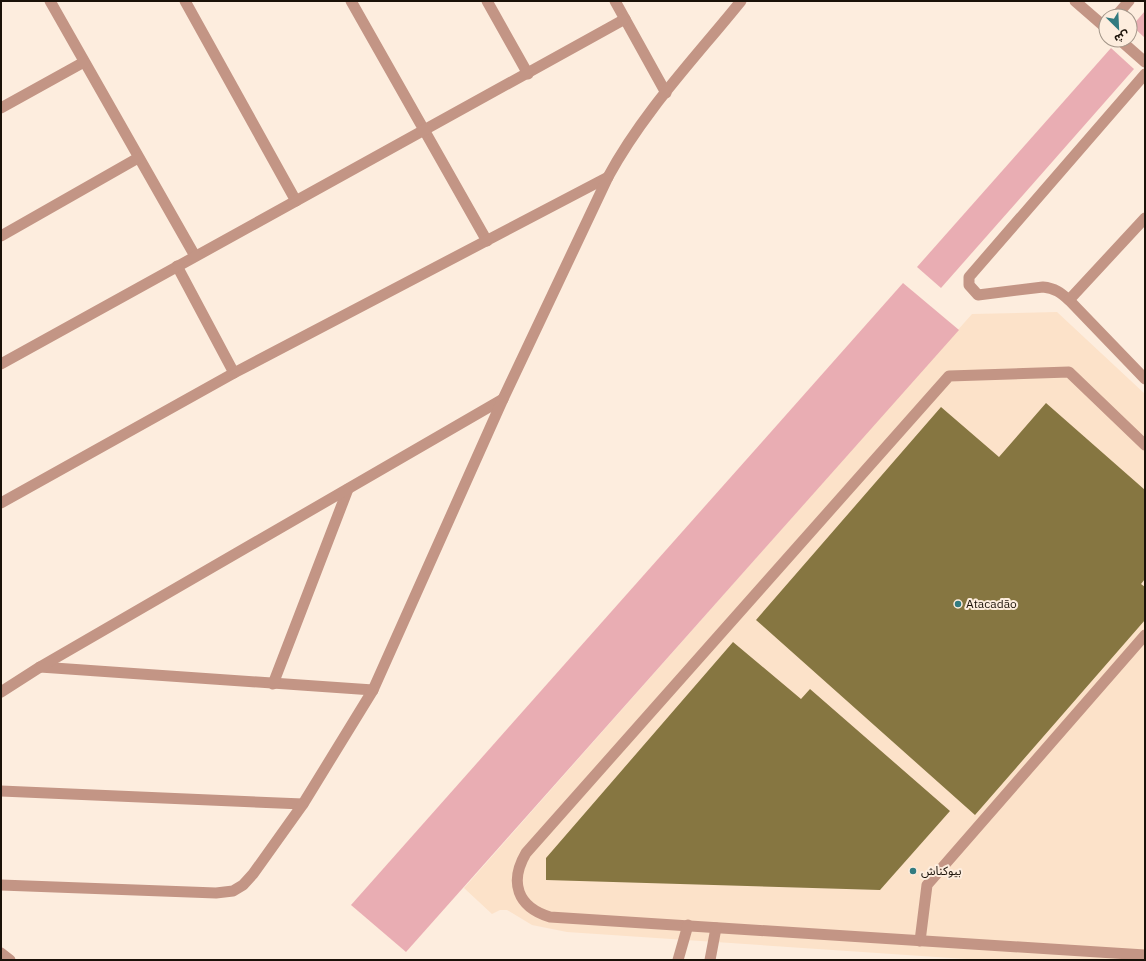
<svg xmlns="http://www.w3.org/2000/svg" width="1146" height="961" font-family="'IBM Plex Sans','Noto Sans Arabic',sans-serif">
<rect width="100%" height="100%" fill="#fdedde"/>
<!-- built -->
<polygon fill="#fce2c9" points="1057,312 1145,394 1145,960 981,960 567,932 532,925 507,910 500,910 492,914 464,888 972,314"/>
<!-- green -->
<g fill="#e9adb3">
<polygon points="1145,11 1145,38 1132,26"/>
<polygon points="1111,48 1134,69 941,288 917,267"/>
<polygon points="903,283 959,330 406,952 351,905"/>
</g>
<!-- building -->
<g fill="#867641">
<polygon points="1046,403 1145,490 1145,579 1141,584 1145,587 1145,620 975,815 756,620 941,407 999,457"/>
<polygon points="733,642 801,699 810,689 950,811 880,890 546,880 546,858"/>
</g>
<g fill="none" stroke-linecap="round" stroke-linejoin="round">
<!-- service -->
<g stroke="#c39585" stroke-width="11">
<path d="M1145,445L1069,372L949,376L526,853C509,882 517,907 550,917L1145,955"/>
<polyline points="920,941 927,885 1145,635"/>
<polyline points="678,960 688,925"/>
<polyline points="710,960 716,928"/>
</g>
<!-- minor -->
<g stroke="#c39585" stroke-width="11">
<polyline points="50,1 195,256"/>
<polyline points="185,1 296,201"/>
<polyline points="351,1 487,241"/>
<polyline points="487,1 528,74"/>
<polyline points="615,1 666,93"/>
<polyline points="1075,1 1106,28"/>
<polyline points="1116,16 1129,1"/>
<polyline points="1120,40 1145,62"/>
<path d="M1145,74L969,277V285L978,295L1043,287C1055,288 1061,293 1069,300L1145,379"/>
<polyline points="1,108 84,62"/>
<polyline points="1,236 138,158"/>
<polyline points="177,266 234,373"/>
<polyline points="1069,300 1145,218"/>
<polyline points="1,364 625,19"/>
<polyline points="1,503 234,373 608,177"/>
<polyline points="40,667 373,690"/>
<polyline points="273,684 348,489"/>
<polyline points="1,692 40,667 503,399"/>
<polyline points="1,791 303,804"/>
<path d="M1,885L216,893L233,891L243,885L253,874L303,804L373,690L503,399L608,177C643,112 695,58 741,1"/>
<polyline points="1,953 10,960"/>
</g>
</g>
<!-- markers -->
<g fill="#327b80" stroke="#fdedde" stroke-width="1.5">
<circle cx="958" cy="604" r="4"/>
<circle cx="913" cy="871" r="4"/>
</g>
<g text-anchor="middle" stroke-width="4" stroke-linejoin="round" paint-order="stroke">
<!-- poi labels -->
<g font-size="12" fill="#1a1108" stroke="#fdedde" text-anchor="start">
<text x="966" y="608">Atacadão</text>
<text x="921" y="875">بيوكناش</text>
</g>
</g>
<!-- border -->
<rect width="1146" height="961" fill="none" stroke="#1a1108" stroke-width="4"/>
<!-- north arrow -->
<g transform="translate(1118 28) rotate(156)"><circle r="19" fill="#fdedde" stroke="#a29588"/>
<path d="M0-3L7 15L0 10L-7 15Z" fill="#327b80"/>
<text y="-6" font-size="11" font-weight="bold" text-anchor="middle" fill="#1a1108">ش</text>
</g>
</svg>
